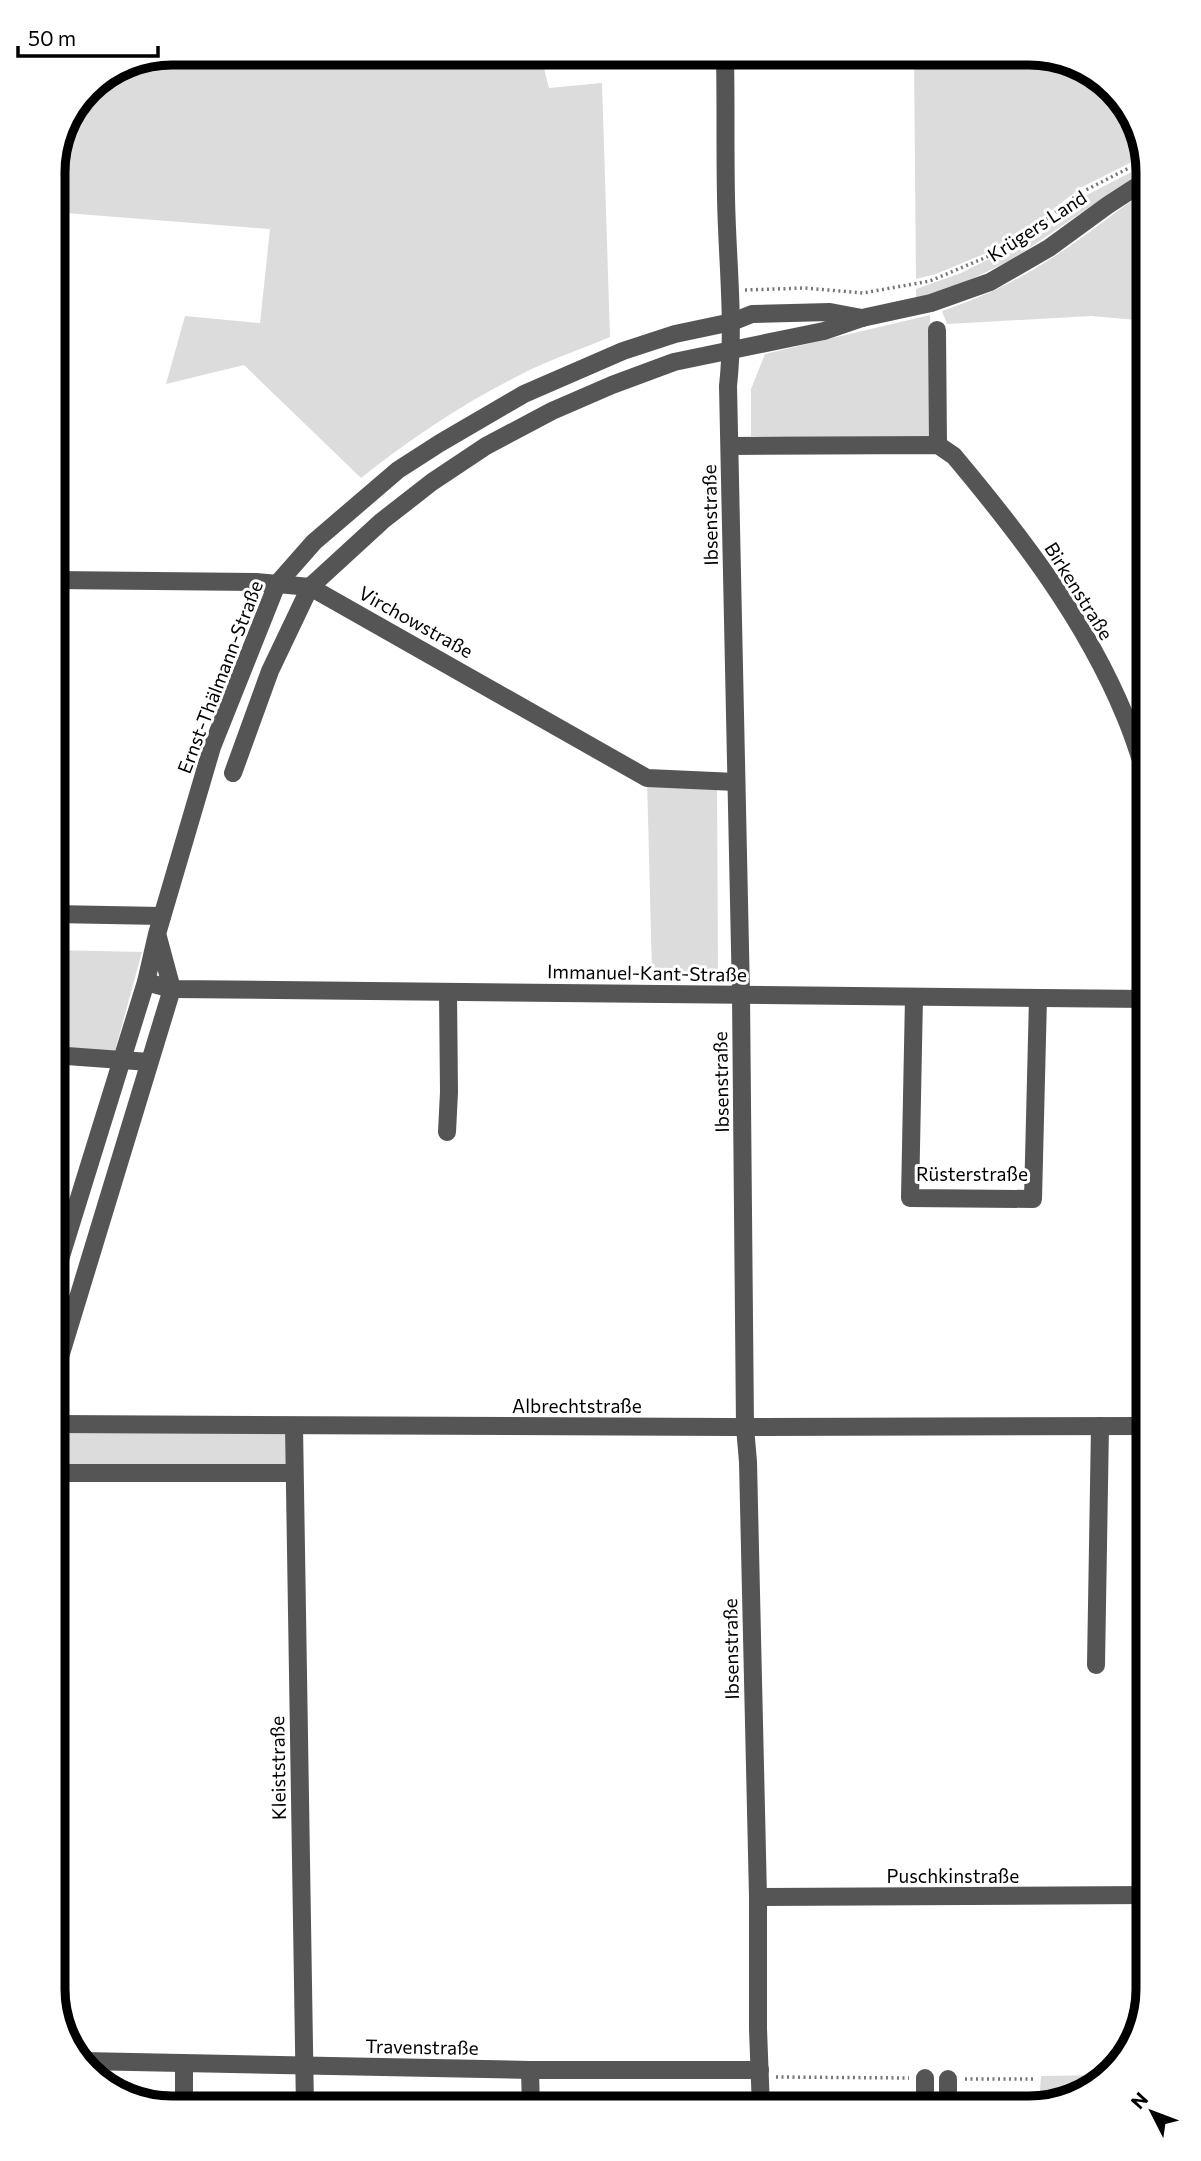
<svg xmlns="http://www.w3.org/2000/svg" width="1201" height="2161" font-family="Commissioner,sans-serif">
<rect width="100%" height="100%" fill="#fff"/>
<!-- green -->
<g fill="#dcdcdc">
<polygon points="1037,53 1096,73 1133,119 1141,133 1144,149 1140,158 1082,187 1027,229 991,251 936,274 916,279 914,54"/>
<path d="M541,57L549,88L602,83L610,337C580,350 548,360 520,375C464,403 410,439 361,478L244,365L166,384L185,316L260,323L270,229L53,212V164L88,87L127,61Z"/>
<polygon points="1147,164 1146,169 1013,259 951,289 916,299 916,289 961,273 1015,246 1044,228 1083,197"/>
<path d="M1148,191V321L1091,316L947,324L942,311C983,297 1019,280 1055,256C1087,236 1115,210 1148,191Z"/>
<polygon points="930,315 933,431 929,437 920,441 751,436 751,389 765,354"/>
<polygon points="647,778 717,782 718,973 652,973"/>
<polygon points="53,950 142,952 115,1051 53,1048"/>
<polygon points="61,1428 291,1428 292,1470 53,1468 53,1442"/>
<polygon points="1105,2075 1075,2099 1039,2106 1041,2076"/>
</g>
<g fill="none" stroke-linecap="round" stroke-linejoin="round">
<!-- path -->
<g stroke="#777" stroke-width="3.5" stroke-dasharray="2 3.5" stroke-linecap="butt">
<polyline points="745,290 805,288 863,293 930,281 989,256 1034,229 1080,193 1129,168"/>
<polyline points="776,2077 909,2078"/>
<polyline points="965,2079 1034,2079"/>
</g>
<!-- minor -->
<g stroke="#555" stroke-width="18">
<path d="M725,56C726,103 725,150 726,197C727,260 735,322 728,386L741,995L745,1427L748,1462L758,1897V2029L761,2108"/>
<polyline points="937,330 938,445"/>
<path d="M730,446L938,445L954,456C1021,536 1085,619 1125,716C1134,737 1141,760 1148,782"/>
<polyline points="53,580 256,582 310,587 647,778 736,782"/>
<polyline points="233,773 270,671 310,587 382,521 432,482 486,446 552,411 612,385 674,362 824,331 862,318 931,303 990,282 1049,248 1108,205 1148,179"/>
<polyline points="53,914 162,916"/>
<polyline points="146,982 172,989 1148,999"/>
<polyline points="914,997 910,1198 1033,1199 1038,998"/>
<polyline points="53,1055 149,1062"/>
<polyline points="447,1132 449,1092 448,992"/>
<polyline points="53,1282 146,982 157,934 212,747 277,584 314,542 398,470 440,443 524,394 623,351 675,334 732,322 752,314 830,312 862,318"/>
<polyline points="53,1380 172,989 158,937"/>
<polyline points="53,1424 729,1427 1148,1426"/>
<polyline points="294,1426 305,2108"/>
<polyline points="53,1473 293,1473"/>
<polyline points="1096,1665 1100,1426"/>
<polyline points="758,1897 1148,1895"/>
<polyline points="83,2061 530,2070 760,2070"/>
<polyline points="530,2070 531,2108"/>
<polyline points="925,2078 925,2108"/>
<polyline points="184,2108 184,2063"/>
<polyline points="948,2108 948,2079"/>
</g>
</g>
<g text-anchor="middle" stroke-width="6" stroke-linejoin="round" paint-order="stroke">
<!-- street labels -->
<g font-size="19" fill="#000" stroke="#fff">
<text transform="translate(1037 226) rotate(-33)" y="7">Krügers Land</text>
<text transform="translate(710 515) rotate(-91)" y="7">Ibsenstraße</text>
<text transform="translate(1079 591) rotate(58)" y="7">Birkenstraße</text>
<text transform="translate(416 622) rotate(29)" y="7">Virchowstraße</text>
<text transform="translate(220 677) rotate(-69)" y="7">Ernst-Thälmann-Straße</text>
<text transform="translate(647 973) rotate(1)" y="7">Immanuel-Kant-Straße</text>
<text transform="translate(721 1082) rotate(-91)" y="7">Ibsenstraße</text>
<text x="972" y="1181">Rüsterstraße</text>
<text x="577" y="1413">Albrechtstraße</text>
<text transform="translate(731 1649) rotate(-91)" y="7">Ibsenstraße</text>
<text transform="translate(278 1768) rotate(-91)" y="7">Kleiststraße</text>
<text x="953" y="1883">Puschkinstraße</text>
<text transform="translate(422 2047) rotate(1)" y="7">Travenstraße</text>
</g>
</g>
<!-- crop -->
<path d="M0 0H1201V2161H0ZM172 65H1029A107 107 0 0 1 1136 172V1989A107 107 0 0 1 1029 2096H172A107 107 0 0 1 65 1989V172A107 107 0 0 1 172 65Z" fill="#fff" fill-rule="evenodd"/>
<path fill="none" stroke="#000" stroke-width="9" d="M172 65H1029A107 107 0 0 1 1136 172V1989A107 107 0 0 1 1029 2096H172A107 107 0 0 1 65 1989V172A107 107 0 0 1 172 65Z"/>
<!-- north arrow -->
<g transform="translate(1152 2112) rotate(312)" stroke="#ffffff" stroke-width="5" paint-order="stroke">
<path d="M0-5L12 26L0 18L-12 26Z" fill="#000000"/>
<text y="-10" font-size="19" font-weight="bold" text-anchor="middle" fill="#000000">N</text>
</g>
<!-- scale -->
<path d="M18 46v10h140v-10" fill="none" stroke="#000000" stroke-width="3.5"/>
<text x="28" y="46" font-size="21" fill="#000000" stroke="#ffffff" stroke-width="5" paint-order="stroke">50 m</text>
</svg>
